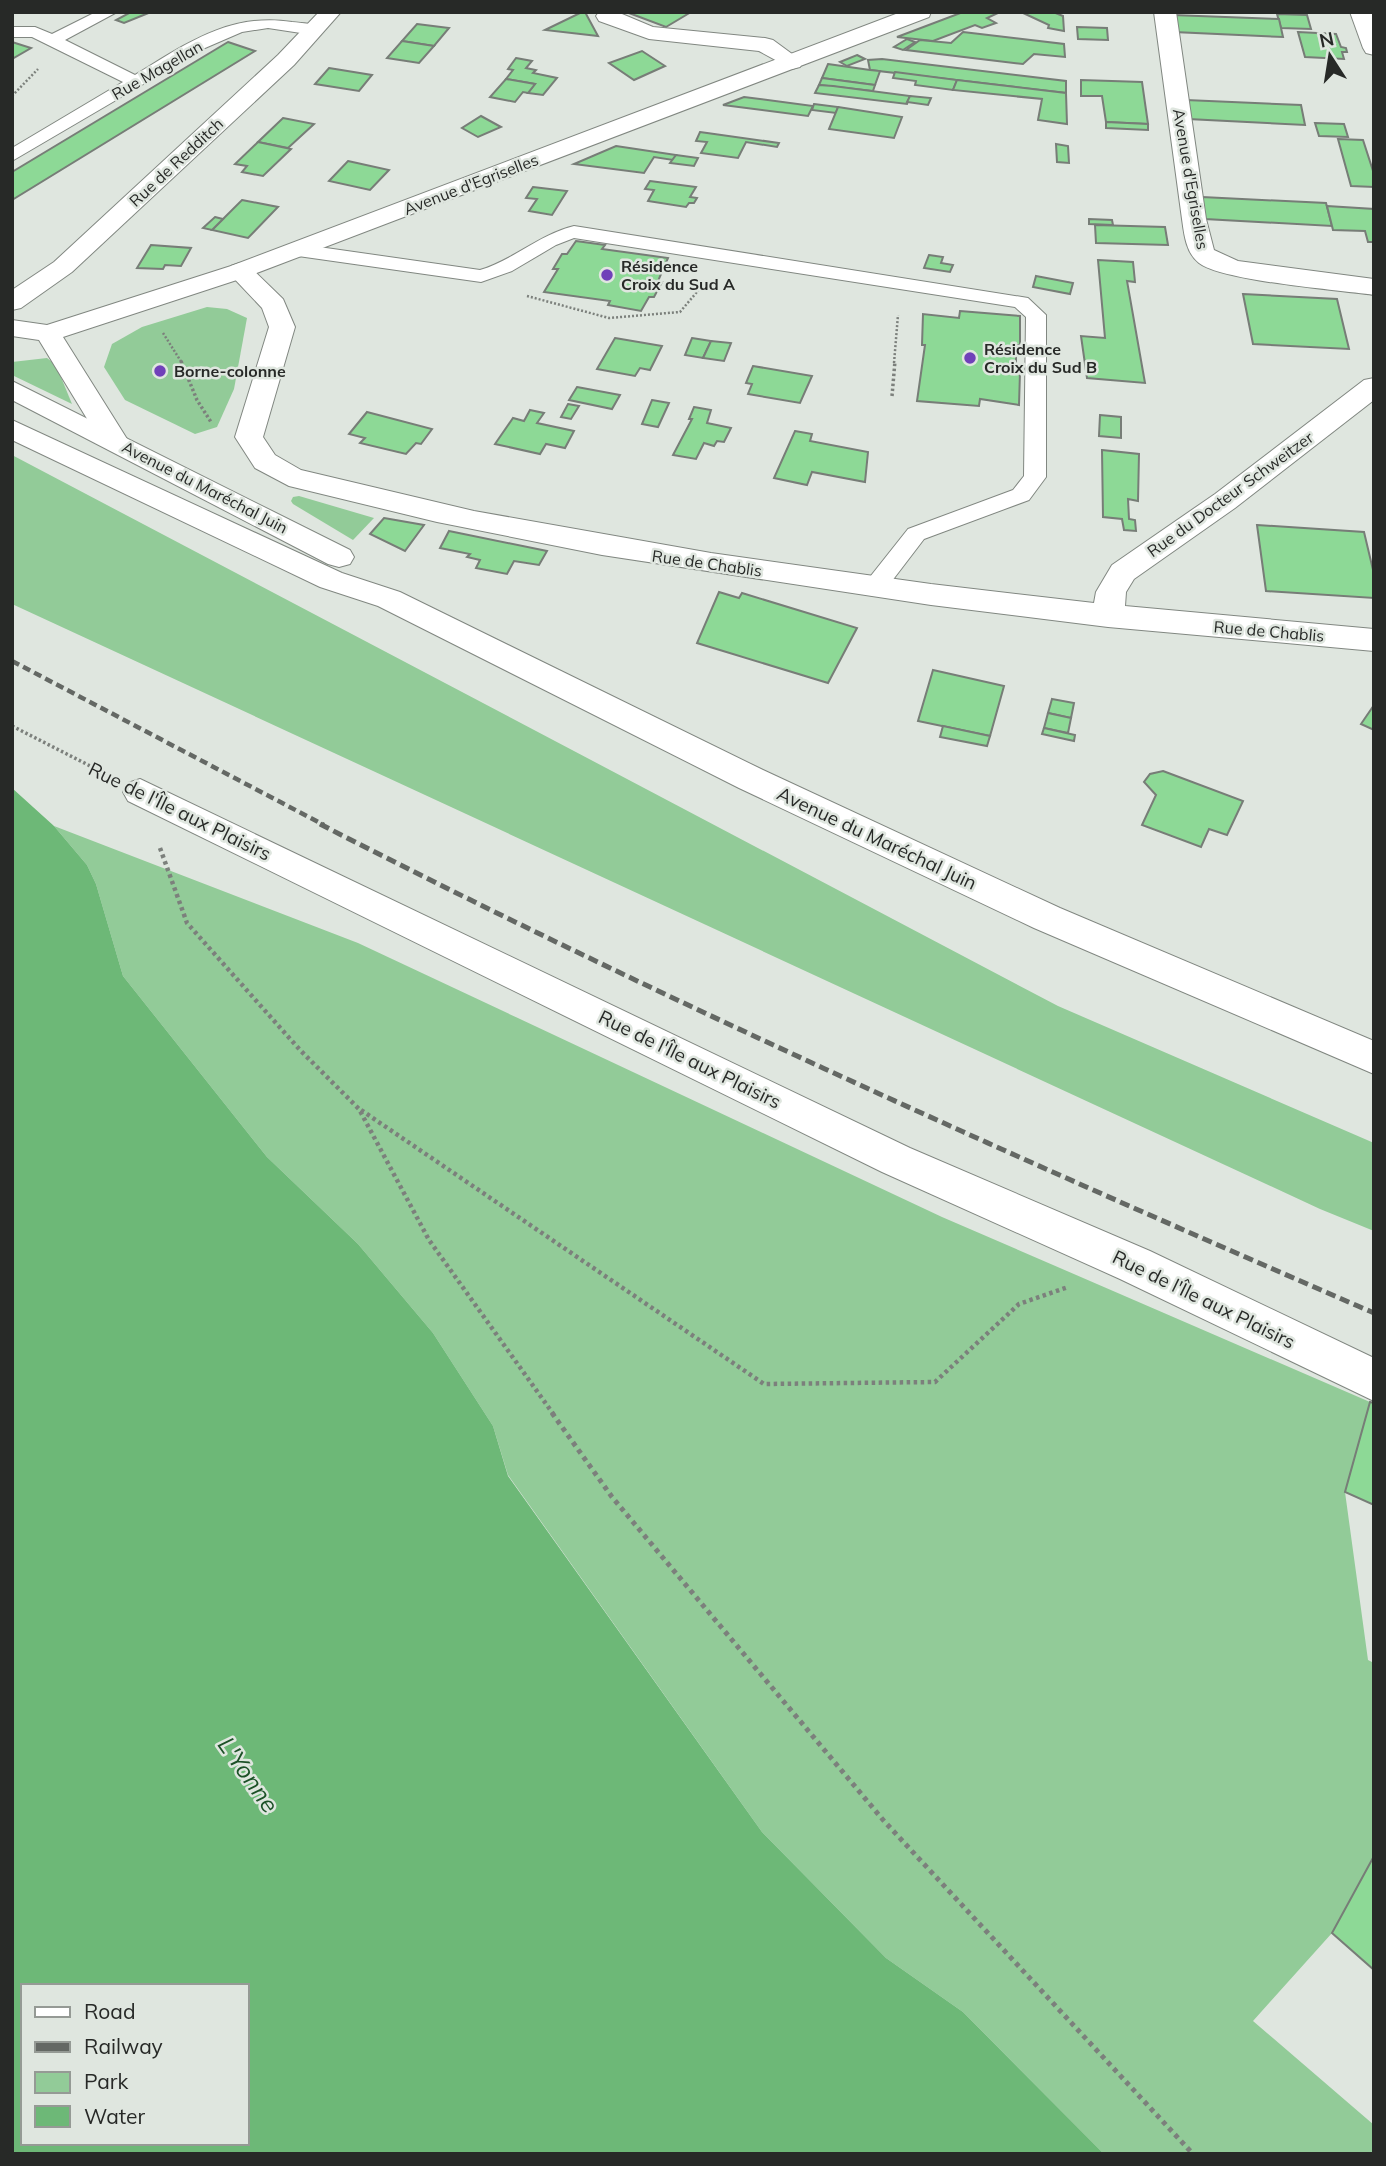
<svg xmlns="http://www.w3.org/2000/svg" width="1386" height="2166" font-family="Mulish,sans-serif">
<rect width="100%" height="100%" fill="#dfe6df"/>
<!-- green -->
<g fill="#92cb98">
<polygon points="207,307 227,309 247,318 234,389 217,427 195,434 125,400 104,367 112,344 142,327"/>
<polygon points="47,358 56,365 72,404 12,375 12,362"/>
<polygon points="12,455 1058,1006 1374,1143 1374,1231 1320,1209 12,604"/>
<polygon points="299,496 374,518 353,540 293,504 291,501 293,497"/>
<polygon points="54,826 358,943 942,1217 1370,1402 1345,1492 1368,1660 1374,1663 1374,1856 1332,1933 1253,2021 1374,2125 1374,2154 1104,2154 963,2012 886,1958 762,1832 508,1475 493,1426 433,1333 358,1244 267,1157 123,976 96,884 87,865"/>
</g>
<!-- water -->
<path fill="#6db877" fill-rule="evenodd" d="M12,788L54,826L87,865L96,884L123,976L267,1157L358,1244L433,1333L493,1426L508,1476L762,1832L886,1958L963,2012L1104,2154H12ZM23,1986H247V2143H23Z"/>
<!-- building -->
<g fill="#8dd996" stroke="#777d77" stroke-width="2">
<polygon points="131,12 151,12 124,23 116,20"/>
<polygon points="582,12 585,12 598,36 545,30"/>
<polygon points="630,12 691,12 666,27 629,13"/>
<polygon points="963,12 1000,12 987,18 996,23 982,28 975,25 933,41 897,37"/>
<polygon points="1021,12 1053,12 1063,16 1064,31 1048,28 1049,25"/>
<polygon points="1277,14 1307,15 1311,29 1281,28"/>
<polygon points="1172,15 1279,19 1283,37 1174,32"/>
<polygon points="417,24 449,28 434,46 402,41"/>
<polygon points="1077,27 1107,28 1108,40 1078,39"/>
<polygon points="963,32 1064,44 1065,57 1034,54 1023,64 906,50 920,40 951,43"/>
<polygon points="1298,32 1336,34 1341,47 1346,48 1347,52 1342,52 1344,59 1305,57"/>
<polygon points="907,39 915,42 903,50 894,47"/>
<polygon points="402,41 434,46 419,63 387,58"/>
<polygon points="12,42 31,48 12,59"/>
<polygon points="228,42 255,51 12,200 12,172"/>
<polygon points="642,51 665,66 634,80 609,63"/>
<polygon points="857,55 865,59 847,66 840,62"/>
<polygon points="516,58 532,61 526,68 536,70 533,73 557,78 543,95 528,93 535,84 506,79 513,70 508,69"/>
<polygon points="882,59 1066,81 1066,93 870,70 868,60"/>
<polygon points="828,64 870,70 880,71 875,85 822,78"/>
<polygon points="329,68 372,75 359,91 315,84"/>
<polygon points="895,72 957,80 953,90 915,85 916,81 893,78"/>
<polygon points="822,78 875,85 873,91 819,85"/>
<polygon points="506,79 535,84 528,93 523,92 515,102 490,97"/>
<polygon points="957,80 1066,93 1067,124 1038,120 1042,99 953,90"/>
<polygon points="1081,80 1142,82 1148,124 1106,122 1102,96 1081,96"/>
<polygon points="819,85 833,86 910,96 907,104 815,93"/>
<polygon points="910,96 931,98 928,105 907,102"/>
<polygon points="744,97 813,106 808,116 723,105"/>
<polygon points="1186,100 1301,105 1305,125 1188,119"/>
<polygon points="814,104 838,107 836,113 812,110"/>
<polygon points="838,107 902,117 894,138 829,129"/>
<polygon points="481,116 501,127 478,137 462,128"/>
<polygon points="283,118 314,124 288,148 258,142"/>
<polygon points="1106,122 1148,124 1148,130 1106,128"/>
<polygon points="1315,123 1344,124 1348,137 1319,136"/>
<polygon points="700,132 779,143 777,147 746,142 738,158 701,153 707,142 696,141"/>
<polygon points="1338,139 1363,140 1374,174 1374,187 1351,186"/>
<polygon points="258,142 291,149 263,176 242,172 247,166 235,164"/>
<polygon points="1056,144 1068,146 1069,163 1057,162"/>
<polygon points="616,146 676,155 673,160 654,157 644,173 574,164"/>
<polygon points="676,155 698,158 694,166 670,163"/>
<polygon points="348,161 389,170 370,190 329,181"/>
<polygon points="650,181 696,187 690,197 697,198 694,203 689,203 686,207 648,201 654,190 645,189"/>
<polygon points="533,187 567,191 552,215 529,211 537,199 526,198"/>
<polygon points="1202,197 1326,203 1332,226 1205,219"/>
<polygon points="242,200 278,207 248,238 212,230"/>
<polygon points="1327,206 1374,209 1374,242 1368,242 1365,231 1333,230"/>
<polygon points="215,217 223,219 212,230 203,228"/>
<polygon points="1089,219 1112,220 1113,225 1089,224"/>
<polygon points="1095,225 1165,227 1168,245 1096,243"/>
<polygon points="576,241 605,245 602,249 668,258 658,281 662,282 654,297 649,297 641,311 608,305 610,301 544,292 558,269 553,269 562,254 567,254"/>
<polygon points="151,245 191,248 181,266 165,265 163,269 137,268"/>
<polygon points="929,255 943,257 941,263 953,265 950,272 924,268"/>
<polygon points="1098,260 1133,262 1135,282 1127,281 1145,383 1087,378 1081,336 1105,338"/>
<polygon points="1036,276 1073,283 1070,294 1033,287"/>
<polygon points="1243,294 1337,299 1349,349 1253,344"/>
<polygon points="960,311 1020,316 1020,345 1016,345 1016,371 1020,372 1019,405 980,399 979,406 917,401 925,345 922,345 923,314 959,318"/>
<polygon points="615,338 662,346 650,370 640,368 635,376 597,369"/>
<polygon points="692,338 711,341 703,358 685,355"/>
<polygon points="711,341 731,343 724,361 703,358"/>
<polygon points="753,366 812,376 800,403 748,394 752,384 746,383"/>
<polygon points="577,387 620,395 612,409 569,400"/>
<polygon points="652,400 669,403 658,427 642,424"/>
<polygon points="568,404 579,406 571,419 561,417"/>
<polygon points="694,407 711,410 707,423 731,428 724,442 717,441 714,446 704,443 696,459 673,455 692,419 689,419"/>
<polygon points="530,410 544,413 537,423 574,431 565,448 546,444 540,454 495,444 513,418 524,421"/>
<polygon points="367,412 432,429 421,444 416,443 406,454 360,443 365,438 349,434"/>
<polygon points="1100,415 1121,417 1121,438 1099,436"/>
<polygon points="795,431 812,434 810,441 868,452 865,482 812,472 807,485 774,478"/>
<polygon points="1102,450 1139,454 1138,501 1128,499 1129,519 1135,520 1136,531 1124,530 1122,519 1103,517"/>
<polygon points="384,518 424,525 405,551 370,534"/>
<polygon points="1257,525 1364,532 1374,574 1374,598 1266,591"/>
<polygon points="449,531 547,551 539,565 514,561 507,574 476,568 480,560 467,557 470,554 440,548"/>
<polygon points="719,592 739,598 742,593 857,628 828,683 697,643"/>
<polygon points="933,670 1004,686 990,736 918,721"/>
<polygon points="1052,699 1074,703 1071,718 1048,713"/>
<polygon points="1374,705 1374,730 1361,724"/>
<polygon points="1048,713 1071,718 1068,733 1044,728"/>
<polygon points="943,726 990,736 987,746 940,737"/>
<polygon points="1044,728 1075,735 1074,741 1042,734"/>
<polygon points="1163,771 1243,801 1227,835 1209,829 1201,847 1142,825 1156,795 1144,782 1150,774"/>
<polygon points="1370,1402 1374,1403 1374,1505 1345,1492"/>
<polygon points="1374,1856 1374,1970 1332,1933"/>
</g>
<g fill="none" stroke-linecap="round" stroke-linejoin="round">
<!-- service casing -->
<g stroke="#818781" stroke-width="2">
<g id="service">
<path d="M96,12H117L65,40L135,75C186,44 230,12 292,22C302,23 315,23 322,30L314,35L268,28L242,32L205,48L12,161V148L123,82L32,37H12V27H35L52,34Z"/>
<path d="M574,226L1028,298L1046,315V477L1029,500L924,539L882,594L874,596L866,594L862,588L866,582L908,529L1013,490L1024,476L1026,317L1015,307L574,238L556,245L512,271L481,282L298,256L288,250L298,244L480,270C514,260 538,235 574,226Z"/>
</g>
</g>
<!-- minor casing -->
<g stroke="#818781" stroke-width="2">
<g id="minor">
<polygon points="319,12 341,12 294,65 72,272 21,308 12,310 12,290 54,262 278,55"/>
<polygon points="599,12 623,12 622,14 653,27 765,38 773,40 803,62 800,67 792,69 759,51 649,39 599,21 596,16"/>
<path d="M1154,12H1176L1206,219L1214,250L1238,261L1374,279V295C1339,290 1222,281 1199,263C1186,253 1184,234 1182,219Z"/>
<polygon points="1350,12 1372,12 1374,55 1366,53 1363,48"/>
<polygon points="240,263 249,266 283,299 295,327 263,437 275,455 301,470 474,511 711,553 931,584 1094,603 1096,592 1112,565 1215,494 1364,380 1374,378 1374,400 1235,508 1134,579 1126,592 1125,606 1374,629 1374,651 1108,627 931,605 602,555 437,522 289,486 255,468 235,437 269,327 262,308 227,271 231,266"/>
<polygon points="140,779 910,1148 1150,1251 1374,1358 1374,1401 1120,1279 882,1172 128,801 123,792 128,783"/>
</g>
</g>
<!-- tertiary casing -->
<g stroke="#818781" stroke-width="2">
<polygon id="tertiary" points="901,12 931,12 929,17 249,276 63,337 127,439 123,445 113,448 103,445 39,340 12,336 12,320 47,325 231,266"/>
</g>
<!-- primary casing -->
<g stroke="#818781" stroke-width="2">
<g id="primary">
<polygon points="12,381 350,550 354,557 350,564 339,567 328,564 12,400"/>
<polygon points="12,420 342,573 400,592 763,770 1060,908 1374,1041 1374,1074 1034,928 739,788 378,606 320,587 12,440"/>
</g>
</g>
<!-- path-far3 -->
<g stroke="#7c807c" stroke-width="2.5" stroke-dasharray="2 2" stroke-linecap="butt">
<polyline points="12,96 38,69"/>
<polyline points="527,296 609,318 680,312 702,286"/>
<polyline points="163,333 182,363"/>
<polyline points="894,363 898,315"/>
</g>
<!-- path-far2 -->
<g stroke="#7c807c" stroke-width="3.5" stroke-dasharray="2.5 2.5" stroke-linecap="butt">
<polyline points="181,361 197,400 211,422"/>
<polyline points="892,396 895,361"/>
<polyline points="12,726 102,772"/>
</g>
<!-- path-far1 -->
<g stroke="#7c807c" stroke-width="4.5" stroke-dasharray="3.5 3.5" stroke-linecap="butt">
<polyline points="160,848 187,923 300,1050 359,1109 429,1240 554,1415"/>
<polyline points="361,1110 764,1384 935,1382 1019,1304 1068,1287"/>
</g>
<!-- path -->
<polyline stroke="#7c807c" stroke-width="5" stroke-dasharray="4.5 4.5" stroke-linecap="butt" points="552,1413 612,1497 884,1821 1193,2154"/>
<!-- service -->
<use href="#service" fill="#fff" fill-rule="evenodd"/>
<!-- minor -->
<use href="#minor" fill="#fff" fill-rule="evenodd"/>
<!-- tertiary -->
<use href="#tertiary" fill="#fff" fill-rule="evenodd"/>
<!-- primary -->
<use href="#primary" fill="#fff" fill-rule="evenodd"/>
<!-- rail-far1 -->
<polyline stroke="#646864" stroke-width="4.5" stroke-dasharray="8 4.5" stroke-linecap="butt" points="12,661 324,825"/>
<!-- rail -->
<path stroke="#646864" stroke-width="5" stroke-dasharray="10 5" stroke-linecap="butt" d="M320,824C664,1001 1019,1159 1374,1313"/>
</g>
<!-- markers -->
<g fill="#7041b9" stroke="#dfe6df" stroke-width="2.5">
<circle cx="607" cy="275" r="7"/>
<circle cx="970" cy="358" r="7"/>
<circle cx="160" cy="371" r="7"/>
</g>
<g text-anchor="middle" stroke-width="5" stroke-linejoin="round" paint-order="stroke">
<!-- far-street labels -->
<g font-size="16" fill="#272927" stroke="#dfe6df">
<text transform="translate(157 70) rotate(-30)" y="6">Rue Magellan</text>
<text transform="translate(176 162) rotate(-43)" y="6">Rue de Redditch</text>
<text transform="translate(1191 179) rotate(80)" y="6">Avenue d'Egriselles</text>
<text transform="translate(471 184) rotate(-21)" y="6">Avenue d'Egriselles</text>
<text transform="translate(205 487) rotate(27)" y="6">Avenue du Maréchal Juin</text>
<text transform="translate(1230 494) rotate(-36)" y="6">Rue du Docteur Schweitzer</text>
<text transform="translate(707 563) rotate(8)" y="6">Rue de Chablis</text>
<text transform="translate(1269 631) rotate(5)" y="6">Rue de Chablis</text>
</g>
<!-- far-poi labels -->
<g font-size="16" font-weight="bold" fill="#272927" stroke="#dfe6df" text-anchor="start">
<text x="621" y="272">Résidence<tspan x="621" dy="18">Croix du Sud A</tspan></text>
<text x="984" y="355">Résidence<tspan x="984" dy="18">Croix du Sud B</tspan></text>
<text x="174" y="377">Borne-colonne</text>
</g>
<!-- street labels -->
<g font-size="19" fill="#272927" stroke="#dfe6df">
<text transform="translate(180 811) rotate(26)" y="7">Rue de l'Île aux Plaisirs</text>
<text transform="translate(877 838) rotate(25)" y="7">Avenue du Maréchal Juin</text>
<text transform="translate(690 1059) rotate(26)" y="7">Rue de l'Île aux Plaisirs</text>
<text transform="translate(1204 1299) rotate(26)" y="7">Rue de l'Île aux Plaisirs</text>
</g>
<!-- near-water labels -->
<g font-size="24" font-style="italic" fill="#1c5127" stroke="#dfe6df">
<text transform="translate(248 1775) rotate(55)" y="8">L'Yonne</text>
</g>
</g>
<!-- border -->
<rect width="1386" height="2166" fill="none" stroke="#272927" stroke-width="28"/>
<!-- legend -->
<rect x="21" y="1984" width="228" height="161" fill="#dfe6df" stroke="#959a95" stroke-width="2"/>
<rect x="35" y="2007" width="35" height="10" fill="#ffffff" stroke="#959a95" stroke-width="2"/>
<text x="84" y="2019" font-size="21" fill="#272927">Road</text>
<rect x="35" y="2042" width="35" height="10" fill="#646864" stroke="#959a95" stroke-width="2"/>
<text x="84" y="2054" font-size="21" fill="#272927">Railway</text>
<rect x="35" y="2072" width="35" height="21" fill="#92cb98" stroke="#959a95" stroke-width="2"/>
<text x="84" y="2089" font-size="21" fill="#272927">Park</text>
<rect x="35" y="2106" width="35" height="21" fill="#6db877" stroke="#959a95" stroke-width="2"/>
<text x="84" y="2124" font-size="21" fill="#272927">Water</text>
<!-- north arrow -->
<g transform="translate(1330 56) rotate(348)" stroke="#dfe6df" stroke-width="5" paint-order="stroke">
<path d="M0-5L12 26L0 18L-12 26Z" fill="#272927"/>
<text y="-10" font-size="19" font-weight="bold" text-anchor="middle" fill="#272927">N</text>
</g>
</svg>
